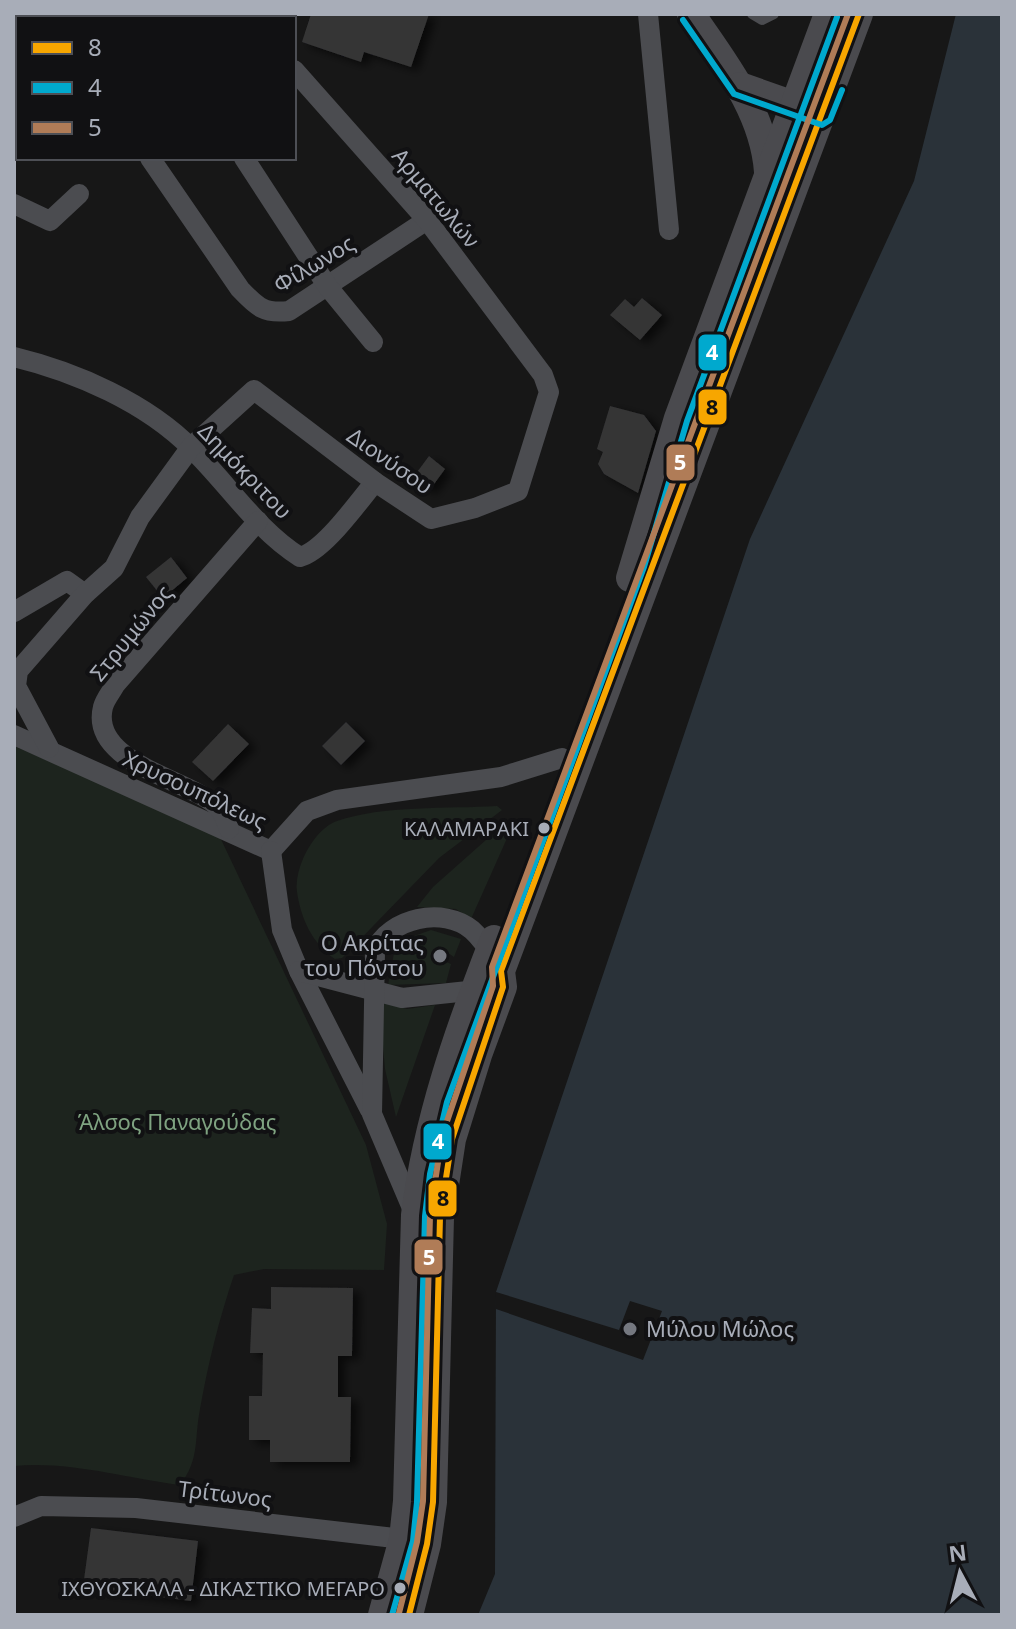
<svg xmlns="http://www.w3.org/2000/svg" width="1016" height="1629" font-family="'Noto Sans',sans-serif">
<defs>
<filter id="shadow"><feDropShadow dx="7" dy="4" stdDeviation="4" flood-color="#0009"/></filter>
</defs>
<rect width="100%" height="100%" fill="#171717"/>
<!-- green -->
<g fill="#1d241e">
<path d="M14,746L218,833L366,1145L387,1224L384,1270L264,1269L234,1275C219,1319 208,1364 200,1409C194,1440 200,1459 180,1485C124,1478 71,1461 14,1466Z"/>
<path d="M497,806L502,810L439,858L342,958L335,959C312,943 301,919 297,892C294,867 314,829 337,821C383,805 449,809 497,806Z"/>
<polygon points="495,832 508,836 471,919 456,909 417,907 433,887"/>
<polygon points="431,930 461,939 454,957 438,946 434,964 444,961 451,964 446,983 388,985 394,953 400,941"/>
<polygon points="379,1001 407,1009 435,1005 396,1117 385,1069"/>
</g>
<!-- water -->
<polygon fill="#2a3239" points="956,14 1002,14 1002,1615 478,1615 495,1574 496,1292 750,539 914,181"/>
<!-- pier -->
<polygon fill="#171717" points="496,1292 619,1330 630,1301 662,1311 643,1360 496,1309"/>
<!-- building -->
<g fill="#353536" filter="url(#shadow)">
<polygon points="311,14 429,14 411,67 364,52 361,62 302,42"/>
<polygon points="642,298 662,315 640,340 610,315 625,299 634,307"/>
<polygon points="610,406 644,415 656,431 638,493 604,474 598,464 603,452 597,449"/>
<polygon points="429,456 445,469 429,491 412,479"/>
<polygon points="171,557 187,578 163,598 146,577"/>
<polygon points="346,722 365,741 341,765 322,746"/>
<polygon points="228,724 249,744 213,781 192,762"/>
<polygon points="271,1287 353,1288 352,1356 338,1356 338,1397 351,1397 350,1462 270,1462 270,1440 249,1440 249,1396 262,1396 263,1353 250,1353 252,1308 271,1309"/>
<polygon points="91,1528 198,1541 191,1601 83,1587"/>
</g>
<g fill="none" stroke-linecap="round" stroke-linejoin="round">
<!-- lane -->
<polyline stroke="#4b4c50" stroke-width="10" points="752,14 762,20 774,14"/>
<!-- street -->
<g stroke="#4b4c50" stroke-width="20">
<polyline points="74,14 81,18"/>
<polyline points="244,14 248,18"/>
<polyline points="648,14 669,230"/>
<polyline points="14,72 18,71"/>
<path d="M150,158L240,289C257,307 264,314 289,311L427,220"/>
<polyline points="244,158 328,287 373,342"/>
<polyline points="14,204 50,221 79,194"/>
<path d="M14,357C76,372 147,403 192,449C228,484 257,530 300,557C324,551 358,502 375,482"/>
<polyline points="14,612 67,581 85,594"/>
<polyline points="14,735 271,851"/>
<polyline points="49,748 16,686 18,671 85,594 114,568 140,517 191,447 254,390 375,482 431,519 475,508 518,491 549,392 543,375 427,220 294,70"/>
<path d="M229,829C226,822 224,812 218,807C189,779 89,763 103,707C105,699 112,691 115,685L258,521"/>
<polyline points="271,851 307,811 337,800 501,777 562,758"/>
<polyline points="271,851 282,930 299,971 370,1110"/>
<polyline points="299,971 402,998 487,989"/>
<path d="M415,1215L372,1114L375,951C389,918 443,906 472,930C481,938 489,950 495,960"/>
<polyline points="14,1517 41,1506 136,1508 403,1539"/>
</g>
<!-- secondary -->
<g stroke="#4a4a4e" stroke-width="28">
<path d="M691,14C724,62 764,112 768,172"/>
<polyline points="740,86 811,111"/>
<polyline points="630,578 678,418 828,14"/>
<path d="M382,1615L403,1539L407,1501L415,1215C427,1119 459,1029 494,939"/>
<polyline points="409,1615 427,1544 433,1502 440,1217 452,1139 478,1055 503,987 501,971 859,14"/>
</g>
<!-- bus-1 casing -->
<g stroke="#111113" stroke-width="12">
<polyline id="bus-1" points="409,1615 427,1544 433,1502 440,1217 452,1139 503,987 501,971 859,14"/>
</g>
<!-- bus-2 casing -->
<g stroke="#111113" stroke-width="12">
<g id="bus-2">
<polyline points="683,20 734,94 822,125 830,120 842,90"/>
<polyline points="392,1615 413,1541 417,1502 425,1216 430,1174 447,1102 644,567 687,421 837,17"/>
</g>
</g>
<!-- bus-3 casing -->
<g stroke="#111113" stroke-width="12">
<polyline id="bus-3" points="399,1613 417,1542 423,1501 430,1215 442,1136 493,986 492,967 848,14"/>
</g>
<!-- bus-1 -->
<use href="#bus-1" stroke="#f7a600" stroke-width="6"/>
<!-- bus-2 -->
<use href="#bus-2" stroke="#00a9ce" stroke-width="6"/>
<!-- bus-3 -->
<use href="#bus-3" stroke="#b07c57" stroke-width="6"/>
</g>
<!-- markers -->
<g fill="#a8adb8" stroke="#111113" stroke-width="3">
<circle cx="544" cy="828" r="7"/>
<circle cx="400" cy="1588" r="7"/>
</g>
<g fill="#757880" stroke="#111113" stroke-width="3">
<circle cx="440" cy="956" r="8"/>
<circle cx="630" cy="1329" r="8"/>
</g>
<g text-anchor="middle" stroke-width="8" stroke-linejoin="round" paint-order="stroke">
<!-- bus labels -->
<g font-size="20" fill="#a8adb8" stroke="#111113" text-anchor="end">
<text x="529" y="836">ΚΑΛΑΜΑΡΑΚΙ</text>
<text x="385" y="1596">ΙΧΘΥΟΣΚΑΛΑ - ΔΙΚΑΣΤΙΚΟ ΜΕΓΑΡΟ</text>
</g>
<!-- street labels -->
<g font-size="22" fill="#a8adb8" stroke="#111113">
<text transform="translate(436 198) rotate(50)" y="8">Αρματωλών</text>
<text transform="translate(314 264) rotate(-31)" y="8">Φίλωνος</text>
<text transform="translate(390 461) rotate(35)" y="8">Διονύσου</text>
<text transform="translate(245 471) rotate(46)" y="8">Δημόκριτου</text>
<text transform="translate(131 633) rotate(-51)" y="8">Στρυμώνος</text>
<text transform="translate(195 790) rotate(25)" y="8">Χρυσουπόλεως</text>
<text transform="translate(225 1494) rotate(7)" y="8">Τρίτωνος</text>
</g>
<!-- poi labels -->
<g font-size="22" fill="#a8adb8" stroke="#111113" text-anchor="end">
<text x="424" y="951">Ο Ακρίτας<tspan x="424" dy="25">του Πόντου</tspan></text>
<text x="646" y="1337" text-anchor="start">Μύλου Μώλος</text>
</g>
<!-- park labels -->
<g font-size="22" fill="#7fa381" stroke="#111113">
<text x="177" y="1130">Άλσος Παναγούδας</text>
</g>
</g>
<g stroke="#111113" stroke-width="3">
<rect x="697" y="333" width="31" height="39" rx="8" fill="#00a9ce"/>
<rect x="697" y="388" width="31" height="38" rx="8" fill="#f7a600"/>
<rect x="665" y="443" width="31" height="39" rx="8" fill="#b07c57"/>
<rect x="422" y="1122" width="31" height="39" rx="8" fill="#00a9ce"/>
<rect x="427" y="1179" width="31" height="39" rx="8" fill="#f7a600"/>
<rect x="413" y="1238" width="31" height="38" rx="8" fill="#b07c57"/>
</g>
<g font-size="22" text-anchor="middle" font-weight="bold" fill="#fff">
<text x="712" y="360">4</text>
<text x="680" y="470">5</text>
<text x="438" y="1149">4</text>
<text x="429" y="1265">5</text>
</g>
<g font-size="22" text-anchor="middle" font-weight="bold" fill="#111">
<text x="712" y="415">8</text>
<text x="443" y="1206">8</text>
</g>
<!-- border -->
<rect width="1016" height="1629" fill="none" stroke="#a8adb8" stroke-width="32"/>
<!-- legend -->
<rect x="16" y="16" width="280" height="144" fill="#111113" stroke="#4d4f55" stroke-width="2"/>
<rect x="32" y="42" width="40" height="12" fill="#f7a600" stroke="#4d4f55" stroke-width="2"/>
<text x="88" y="56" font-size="24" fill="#a8adb8">8</text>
<rect x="32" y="82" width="40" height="12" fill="#00a9ce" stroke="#4d4f55" stroke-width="2"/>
<text x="88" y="96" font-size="24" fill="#a8adb8">4</text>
<rect x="32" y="122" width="40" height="12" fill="#b07c57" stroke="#4d4f55" stroke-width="2"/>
<text x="88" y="136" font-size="24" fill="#a8adb8">5</text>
<!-- north arrow -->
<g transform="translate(960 1573) rotate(353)" stroke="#111113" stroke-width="6" paint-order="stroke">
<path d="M0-6L14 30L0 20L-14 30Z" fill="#a8adb8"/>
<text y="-12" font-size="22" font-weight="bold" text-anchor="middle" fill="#a8adb8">N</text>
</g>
</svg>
